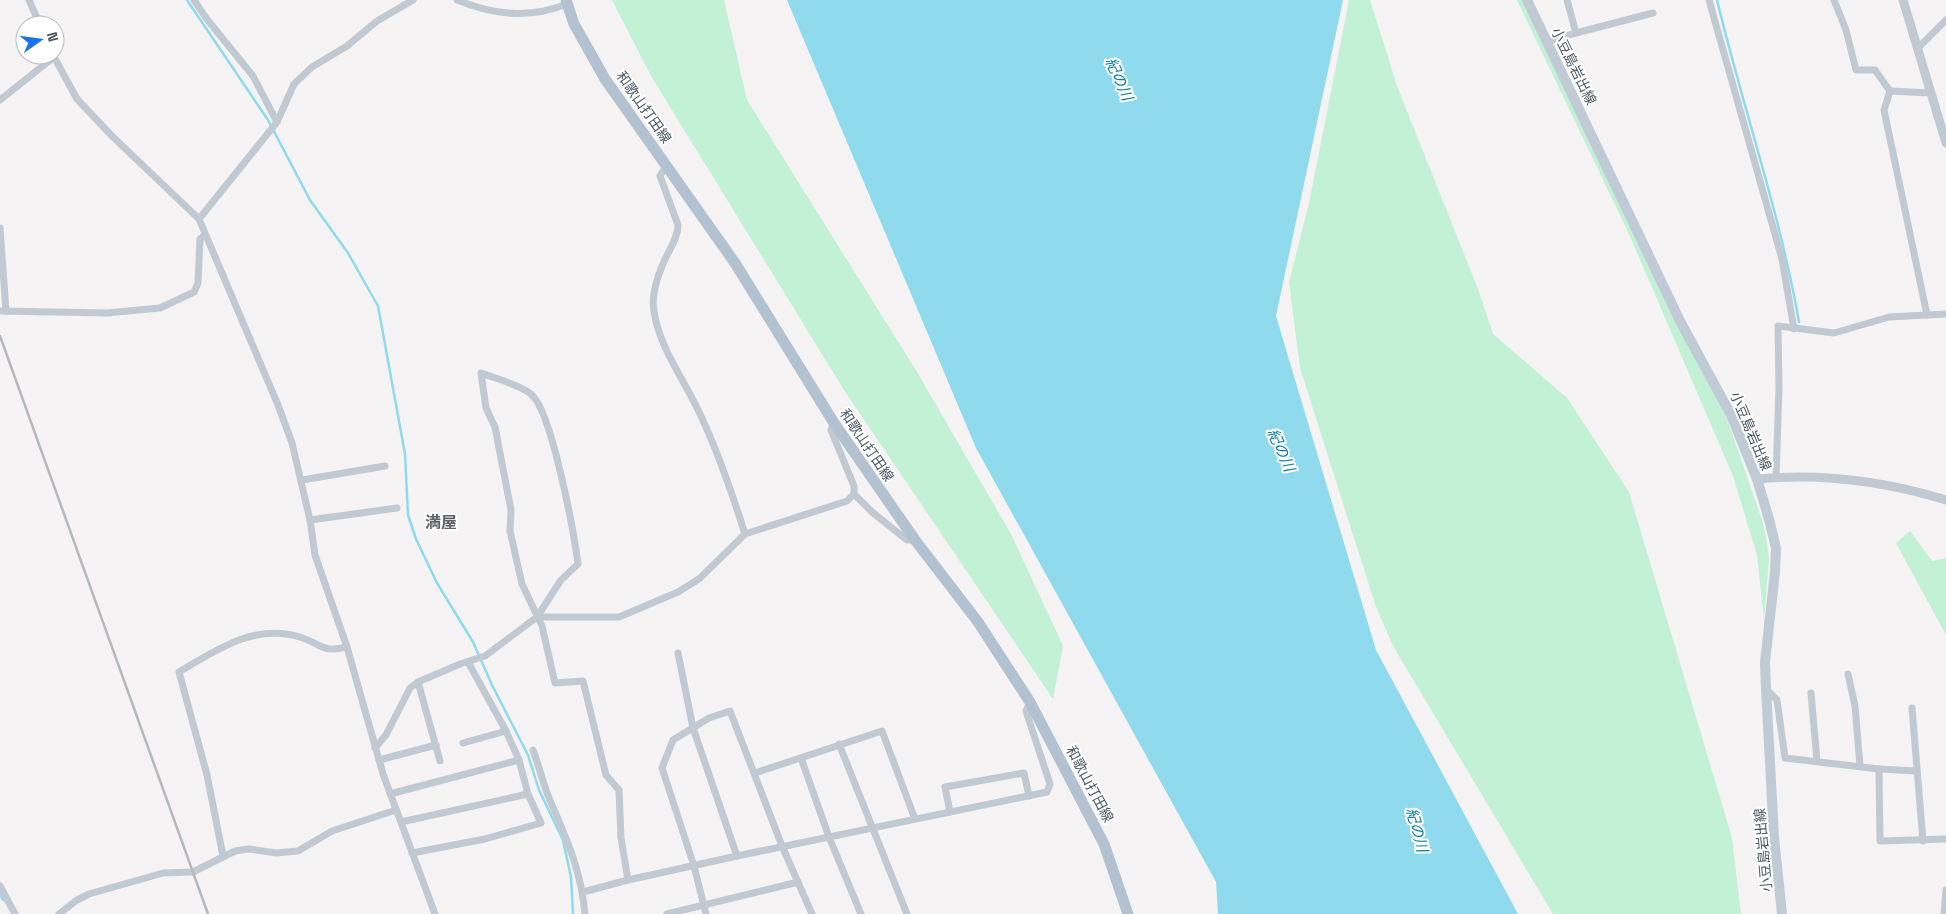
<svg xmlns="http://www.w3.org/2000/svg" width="1946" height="914" font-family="'Space Grotesk','Noto Sans JP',sans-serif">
<rect width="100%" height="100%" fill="#f5f3f3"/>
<!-- green -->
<g fill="#c3f1d5">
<polygon points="612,0 724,0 747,100 917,372 1011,534 1063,646 1053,699 844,390 651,76"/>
<polygon points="1349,0 1370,0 1397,86 1478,289 1493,334 1567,398 1629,492 1732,838 1741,914 1553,914 1393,646 1375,604 1300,368 1289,282 1309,203"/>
<polygon points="1517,0 1523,0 1673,318 1715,391 1728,422 1763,523 1767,543 1769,560 1764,619 1757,555 1733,476 1629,234"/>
<polygon points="1910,531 1932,561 1946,558 1946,635 1896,543"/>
</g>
<!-- water -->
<polygon fill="#90daee" points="787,0 1343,0 1276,316 1376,650 1518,914 1218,914 1216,882 976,448"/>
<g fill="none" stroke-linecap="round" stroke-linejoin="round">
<!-- stream -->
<g stroke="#90daee" stroke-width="2.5">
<polyline points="187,0 268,120 310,200 348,253 378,306 405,454 408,515 416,539 437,583 473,642 492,685 528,755 539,790 563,840 571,877 573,914"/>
<path d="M1717,0C1743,108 1780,213 1799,322"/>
<polyline points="0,894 3,900"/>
</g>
<!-- minor -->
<g stroke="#c1cad2" stroke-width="7">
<polyline points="29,0 40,25"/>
<polyline points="194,0 206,18 253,76 277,122"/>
<path d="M457,0C494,15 529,19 567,4"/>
<polyline points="1567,0 1576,33 1653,13"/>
<polyline points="1709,0 1782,259 1794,329"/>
<polyline points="1834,0 1846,30 1856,70 1875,70 1890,91 1884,110 1927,315"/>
<polyline points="1547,42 1576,33"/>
<polyline points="1918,48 1946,20"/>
<polyline points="53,55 77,99 112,136 199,219 278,405 292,443 310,520 315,555 347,647 383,774 435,914"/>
<polyline points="1890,91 1930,93"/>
<polyline points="0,100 54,57"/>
<path d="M666,166L660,176L678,225C678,239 668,251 663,264C657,277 651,297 654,312C660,349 684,379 699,412C718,451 732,493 745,534"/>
<polyline points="199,219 277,122 294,84 312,67 347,46 377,21 413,0"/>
<polyline points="0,228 6,311"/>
<polyline points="0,311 107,313 160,308 194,292 198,283 200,239 205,235"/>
<polyline points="834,423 831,430 854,486 854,494 872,512 907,540 915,540"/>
<polyline points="1776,477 1779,388 1778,326 1834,333 1889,317 1946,314"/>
<polyline points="302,480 385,466"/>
<polyline points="310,520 397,508"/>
<polyline points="537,617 619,617 678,592 699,579 745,534 847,501 854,494"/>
<polyline points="678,653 693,728 737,856"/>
<polyline points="1848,674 1855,706 1860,766"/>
<polyline points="418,682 440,761"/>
<polyline points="1766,689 1777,700 1785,758 1879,769 1880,841 1946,839"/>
<polyline points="1811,693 1817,761"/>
<polyline points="1912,708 1923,841"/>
<polyline points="463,743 506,731"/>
<polyline points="839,744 907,914"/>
<path d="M375,748L386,735L410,688L418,682L460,664L485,656L537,617L561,580L578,564C574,534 552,411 531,394C518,384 497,379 481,373L486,408L495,427L511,510L510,531L522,584L542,626L555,683L583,681L606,775L619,790L621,838L628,880"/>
<path d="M533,750C539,766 543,783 549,798C566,838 581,869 585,914"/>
<polyline points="801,758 829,837 861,914"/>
<polyline points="379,760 436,745"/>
<polyline points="1879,769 1917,771"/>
<polyline points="755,773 882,731 915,819"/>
<polyline points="390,794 519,760"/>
<polyline points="950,812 945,787 1024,773 1029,796"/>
<polyline points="401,822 528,794"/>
<polyline points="412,853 485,839 541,823 528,794 519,760 506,731 468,662"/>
<path d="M223,856L207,775L179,672C216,650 255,623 300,637C322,644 321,653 347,647"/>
<polyline points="0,886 15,914"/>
<polyline points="583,892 628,880 737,856 1047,792 1050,784 1026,711 1030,702"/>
<polyline points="59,914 77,900 89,894 163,873 193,872 235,851 249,849 276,853 298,851 332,831 396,810"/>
<polyline points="667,914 798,882"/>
<polyline points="706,914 694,866 662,768 673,740 709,718 730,711 782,846 812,914"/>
<polyline points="1944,914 1946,890"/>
</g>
<!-- tertiary -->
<g stroke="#c1cad2" stroke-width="9">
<polyline points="1903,0 1946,143"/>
<path d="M1757,479C1821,473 1884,481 1946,500"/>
</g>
<!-- secondary -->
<polyline stroke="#c1cbd6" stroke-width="10" points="1527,0 1680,321 1731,415 1757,479 1769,519 1776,548 1775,572 1765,662 1766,689 1774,837 1782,914"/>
<!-- primary -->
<polyline stroke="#b3c2d1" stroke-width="11" points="566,0 574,24 605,79 735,263 834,423 915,540 978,622 1030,702 1104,844 1128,914"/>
<!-- rail -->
<polyline stroke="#b5b8bd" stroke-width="2.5" points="0,336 208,914"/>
</g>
<g text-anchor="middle" stroke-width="4" stroke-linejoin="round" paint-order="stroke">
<!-- street labels -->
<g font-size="14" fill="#4a5661" stroke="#fff">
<text transform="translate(1574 66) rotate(64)" y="5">小豆島岩出線</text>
<text transform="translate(644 107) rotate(55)" y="5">和歌山打田線</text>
<text transform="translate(1751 431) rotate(67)" y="5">小豆島岩出線</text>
<text transform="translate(867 445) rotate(56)" y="5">和歌山打田線</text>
<text transform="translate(1090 784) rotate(62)" y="5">和歌山打田線</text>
<text transform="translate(1763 850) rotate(-95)" y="5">小豆島岩出線</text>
</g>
<!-- water labels -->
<g font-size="15" font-style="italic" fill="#0c7c9b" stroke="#fff">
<text transform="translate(1119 79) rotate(66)" y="5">紀の川</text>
<text transform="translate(1281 450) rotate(66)" y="5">紀の川</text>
<text transform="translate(1417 830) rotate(75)" y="5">紀の川</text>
</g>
<!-- quarter labels -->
<g font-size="16" font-weight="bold" fill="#5f6368" stroke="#fff">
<text x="441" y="528">満屋</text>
</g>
</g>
<!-- north arrow -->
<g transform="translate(40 40) rotate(76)"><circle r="24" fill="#ffffff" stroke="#b7bbc0"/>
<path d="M0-4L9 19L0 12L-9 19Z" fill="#1a73e8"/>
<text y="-8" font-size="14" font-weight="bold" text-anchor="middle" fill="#4a5661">N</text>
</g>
</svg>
